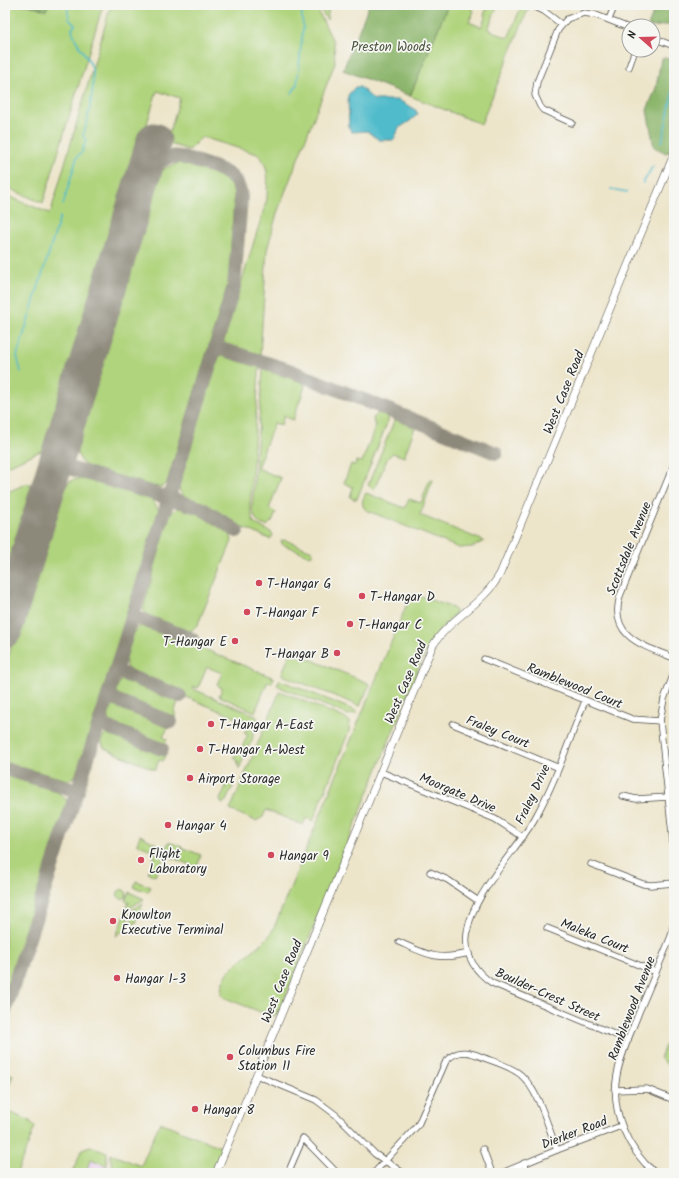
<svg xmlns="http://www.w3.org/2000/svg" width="679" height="1178" font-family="Kalam,sans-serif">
<rect width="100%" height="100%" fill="#f6f6f2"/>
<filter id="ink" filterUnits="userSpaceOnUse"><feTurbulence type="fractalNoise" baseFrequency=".025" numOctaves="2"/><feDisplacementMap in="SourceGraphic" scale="8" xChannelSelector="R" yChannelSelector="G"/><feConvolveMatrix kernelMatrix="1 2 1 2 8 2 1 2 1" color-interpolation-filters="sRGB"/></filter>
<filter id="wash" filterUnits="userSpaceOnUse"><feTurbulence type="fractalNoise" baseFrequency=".012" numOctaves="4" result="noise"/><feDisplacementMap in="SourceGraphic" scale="16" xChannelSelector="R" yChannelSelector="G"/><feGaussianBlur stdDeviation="0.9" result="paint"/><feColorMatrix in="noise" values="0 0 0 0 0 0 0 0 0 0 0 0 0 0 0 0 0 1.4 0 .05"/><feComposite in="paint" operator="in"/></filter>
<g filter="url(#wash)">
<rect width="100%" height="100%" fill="#ede5ca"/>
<!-- built -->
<polygon fill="#ead1ec" points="91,1159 124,1173 85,1173"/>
<!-- green -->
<g fill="#b0d47d" stroke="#6e8054">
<polygon points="15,5 29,5 46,10 48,5 103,5 43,203 5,187 5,7"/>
<path d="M111,5H315L334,43L335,63L277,213L267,250L250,507L254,523L272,533L273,536L270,539L239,526L206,505L185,498L180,491L179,486L267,199C267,182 271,166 257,154L202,137L189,150L166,143L180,98L157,91L48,445L45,449L5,467V195L49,213L51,211Z"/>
<polygon points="318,5 328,5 329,7 327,20"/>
<polygon points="448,5 473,5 471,9 474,11 469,22 481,27 486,16 484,15 488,5 498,5 488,29 508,38 522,5 529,7 481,124 410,96"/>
<polygon points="179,163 223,176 232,186 234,195 229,280 167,482 162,487 153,486 89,467 82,463 73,445 156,177 165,168"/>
<path d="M263,370L302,382L305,386L293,420L284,416L281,425L274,423L257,468L281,478L269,509L276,513L273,520L267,526C257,525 254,516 252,508Z"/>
<polygon points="378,413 381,413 389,418 357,499 353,499 350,497 353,487 344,483 351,464 355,465 357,461 362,462 376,425 374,424 373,418"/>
<polygon points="396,420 415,427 404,457 393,453 388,457 374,490 368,485 394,421"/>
<polygon points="74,479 89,480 152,500 159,510 82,761 76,776 68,780 5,763 5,668 61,488"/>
<path d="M430,479L433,480L420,515L484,541L473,547L459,548L366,510C361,505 362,499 366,493L405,508L409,499L421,503Z"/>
<polygon points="28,483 33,489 5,582 5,493"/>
<path d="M179,507C196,507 231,524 232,541L198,624L192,630L188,632C176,630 147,619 143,609L170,514Z"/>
<polygon points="285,540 312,551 313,554 310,556 282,544 281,541"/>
<path d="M411,594H415L453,608L456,613L437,633L425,652L282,1005C278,1012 277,1018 268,1015L225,998L221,994C220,967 252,955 267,938C271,934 273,930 275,925Z"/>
<path d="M140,626L151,627L274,678L271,683L268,681L255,712L219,696L222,688L217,685L222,673L207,667L198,688L194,687L193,689L255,715L258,719L256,726L129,673C121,662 129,635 140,626Z"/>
<polygon points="295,653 368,683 369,686 360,706 282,675 282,673 290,654"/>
<path d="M128,678L179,699L174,713L177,714L175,718L172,719L120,698L116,691C118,685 119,678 128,678Z"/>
<polygon points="280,680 356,711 357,713 348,715 282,688 277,685"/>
<polygon points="282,692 347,719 350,722 349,731 313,821 306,818 303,825 266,810 263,817 256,821 230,810 279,693"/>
<path d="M118,704L170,724L163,737L167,739L164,746L110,724L108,720C109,713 110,706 118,704Z"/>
<path d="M247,728L252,730C255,736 251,746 245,749L242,747L248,735L244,733Z"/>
<polygon points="107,732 112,732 164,753 165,756 163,761 159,760 155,770 104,748 101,740"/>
<polygon points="237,752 242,754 244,757 239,769 237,759 234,758"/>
<path d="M5,775C20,779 65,788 68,804L5,990Z"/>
<polygon points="228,781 233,783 233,786 226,801 222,804 220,800"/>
<polygon points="140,835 164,848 165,855 155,876 148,873 156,852 137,844"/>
<polygon points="169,842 182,847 180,853 166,848"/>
<polygon points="183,848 201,855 197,868 178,860"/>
<polygon points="165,849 180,854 178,860 166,855"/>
<polygon points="136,881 151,887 148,892 134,887"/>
<circle cx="122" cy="894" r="4.5"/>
<polygon points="129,892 144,899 128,909 126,908 129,902 125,901"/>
<polygon points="143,903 136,923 133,924 129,912"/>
<polygon points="125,914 131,925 116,936"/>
<polygon points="674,1024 674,1047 671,1057 674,1062 674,1071 660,1058"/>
<polygon points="5,1072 13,1075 5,1095"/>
<polygon points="5,1110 30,1121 35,1127 17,1173 5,1173"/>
<polygon points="160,1122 223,1148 212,1173 124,1173 113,1167 110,1158 111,1154 141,1166"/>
<polygon points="90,1146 107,1152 107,1166 91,1159 85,1173 72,1173 82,1149"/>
</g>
<!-- forest -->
<g fill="#8cb66c" stroke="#5c704c">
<polygon points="29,5 48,5 46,10"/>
<polygon points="369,5 448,5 410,96 343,70"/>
<polygon points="656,5 674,5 674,40 674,26 672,24 653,27 648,26"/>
<polygon points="665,57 674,61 674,139 669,152 666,153 654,147 647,110 656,88 661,59"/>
</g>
<!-- water -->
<polygon fill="#50bbcb" stroke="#3e737b" points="355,87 360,87 374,100 398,100 415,109 418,114 410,121 399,128 394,140 379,140 367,131 352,132 349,128 348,95"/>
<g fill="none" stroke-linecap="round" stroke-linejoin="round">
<!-- stream -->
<g stroke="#50bbcb" stroke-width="1.5">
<polyline points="292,93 297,85 303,28 301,5"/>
<polyline points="662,142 674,86"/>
<polyline points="643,183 653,166"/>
<polyline points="611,189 627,192"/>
<path d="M63,205L77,157L82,152L86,140L83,136C88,120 97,79 91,65C85,52 75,44 72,29L75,25L69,19L67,5"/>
<polyline points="21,372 17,356 60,217"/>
</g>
<!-- taxiway -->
<g stroke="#8c887a" stroke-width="14">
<polyline points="215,347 289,370 496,453"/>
<polyline points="56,464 201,508 237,531"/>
<polyline points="133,616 192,639"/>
<polyline points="116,671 180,696"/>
<polyline points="108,697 171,722"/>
<polyline points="99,724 162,749"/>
<polyline points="5,769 78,791"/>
<path d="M5,1011L99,724L234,287L241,199C240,172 216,168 195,161C187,159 179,155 171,157C161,159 153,167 145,173"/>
</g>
<!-- runway -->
<polyline stroke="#8c887a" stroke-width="35" points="5,630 154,140"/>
</g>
</g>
<g filter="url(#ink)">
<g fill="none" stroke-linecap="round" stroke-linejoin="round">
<!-- minor casing -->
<g stroke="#484743" stroke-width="7">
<g id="minor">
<polyline points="531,5 544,11 561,24"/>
<polyline points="609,19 615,5"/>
<polyline points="653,38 674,46"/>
<polyline points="629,67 635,50"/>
<polyline points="572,123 543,110 540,106 535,95 537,82 558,30 567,19 584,13 596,15 629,28"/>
<path d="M674,464L620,596C608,637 644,646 674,658"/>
<polyline points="484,659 632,719 660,721"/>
<polyline points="674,673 664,699 660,721 674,852"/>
<path d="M585,701C569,740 556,781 535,818C511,862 424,937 492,983L628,1040"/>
<polyline points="453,724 557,767"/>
<polyline points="381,772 495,819 523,837"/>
<polyline points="623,796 636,799 668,797"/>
<polyline points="591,864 643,884 651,885 674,883"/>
<polyline points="430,872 448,880 477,900"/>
<polyline points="547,928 656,972"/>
<path d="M399,942C428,955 437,961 469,953"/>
<polyline points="256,1075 316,1100 336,1115 375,1154 403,1173"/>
<polyline points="615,1090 647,1089 674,1100"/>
<polyline points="483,1149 492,1173"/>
<polyline points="524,1163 528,1173"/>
<polyline points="288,1173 303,1138 337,1173"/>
<path d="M374,1173L418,1125L446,1061C457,1049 468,1051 482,1057C494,1062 511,1066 521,1075C539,1091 548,1127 557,1150"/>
<polyline points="502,1173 557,1150 621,1126"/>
<polyline points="644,1173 650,1168"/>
<path d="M655,1173C628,1150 610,1112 617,1075C621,1053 631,1033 639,1012C650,986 661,961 671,936L674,923"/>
</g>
</g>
<!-- major casing -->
<g stroke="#484743" stroke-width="8">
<path id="major" d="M216,1173L432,647C449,618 483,605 500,574L674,154"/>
</g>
<!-- minor -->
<use href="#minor" stroke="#fff" stroke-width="5.5"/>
<!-- major -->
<use href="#major" stroke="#fff" stroke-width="7"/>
</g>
</g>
<!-- markers -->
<g fill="#d1495b" stroke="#f6f6f2" stroke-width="1.5">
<circle cx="259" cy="583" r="4"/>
<circle cx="362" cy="596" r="4"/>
<circle cx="247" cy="612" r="4"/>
<circle cx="350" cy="624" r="4"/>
<circle cx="235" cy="641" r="4"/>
<circle cx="337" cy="653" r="4"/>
<circle cx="211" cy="724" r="4"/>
<circle cx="200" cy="749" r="4"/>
<circle cx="190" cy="778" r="4"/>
<circle cx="168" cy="825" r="4"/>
<circle cx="271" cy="855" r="4"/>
<circle cx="141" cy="860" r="4"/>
<circle cx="113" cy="921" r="4"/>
<circle cx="117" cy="978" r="4"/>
<circle cx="230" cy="1057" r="4"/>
<circle cx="195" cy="1109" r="4"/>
</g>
<g text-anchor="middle" stroke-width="3.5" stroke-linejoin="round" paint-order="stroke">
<!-- park labels -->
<g font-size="13" fill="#4c5540" stroke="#f6f6f2">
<text x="391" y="51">Preston Woods</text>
</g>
<!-- street labels -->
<g font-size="13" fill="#2b2b2b" stroke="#f6f6f2">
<text transform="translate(563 392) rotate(-68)" y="5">West Case Road</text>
<text transform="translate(628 548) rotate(-68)" y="5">Scottsdale Avenue</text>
<text transform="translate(405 682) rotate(-67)" y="5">West Case Road</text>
<text transform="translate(575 685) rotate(22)" y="5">Ramblewood Court</text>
<text transform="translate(498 731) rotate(22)" y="5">Fraley Court</text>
<text transform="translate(458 792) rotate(23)" y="5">Moorgate Drive</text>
<text transform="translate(532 794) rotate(-65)" y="5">Fraley Drive</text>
<text transform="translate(595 935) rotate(22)" y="5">Maleka Court</text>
<text transform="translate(281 981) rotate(-68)" y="5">West Case Road</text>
<text transform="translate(548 994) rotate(24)" y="5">Boulder-Crest Street</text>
<text transform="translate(631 1008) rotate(-69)" y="5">Ramblewood Avenue</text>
<text transform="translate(574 1132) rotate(-21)" y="5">Dierker Road</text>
</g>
<!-- poi labels -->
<g font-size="13" fill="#2b2b2b" stroke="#f6f6f2" text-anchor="start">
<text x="267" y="588">T-Hangar G</text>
<text x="370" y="601">T-Hangar D</text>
<text x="255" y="617">T-Hangar F</text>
<text x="358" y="629">T-Hangar C</text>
<text x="227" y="646" text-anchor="end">T-Hangar E</text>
<text x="329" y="658" text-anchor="end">T-Hangar B</text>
<text x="219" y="729">T-Hangar A-East</text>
<text x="208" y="754">T-Hangar A-West</text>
<text x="198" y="783">Airport Storage</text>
<text x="176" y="830">Hangar 4</text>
<text x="149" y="858">Flight<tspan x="149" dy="15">Laboratory</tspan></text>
<text x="279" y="860">Hangar 9</text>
<text x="121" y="919">Knowlton<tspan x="121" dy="15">Executive Terminal</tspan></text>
<text x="125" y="983">Hangar 1-3</text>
<text x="238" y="1055">Columbus Fire<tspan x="238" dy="15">Station 11</tspan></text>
<text x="203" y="1114">Hangar 8</text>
</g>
</g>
<!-- margin -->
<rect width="679" height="1178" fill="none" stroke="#f6f6f2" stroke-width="20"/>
<!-- north arrow -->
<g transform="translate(641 38) rotate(290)"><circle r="19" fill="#f6f6f2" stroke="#a5a5a2"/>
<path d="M0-3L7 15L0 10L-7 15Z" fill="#d1495b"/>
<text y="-6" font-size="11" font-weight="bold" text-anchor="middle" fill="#2b2b2b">N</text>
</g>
</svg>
